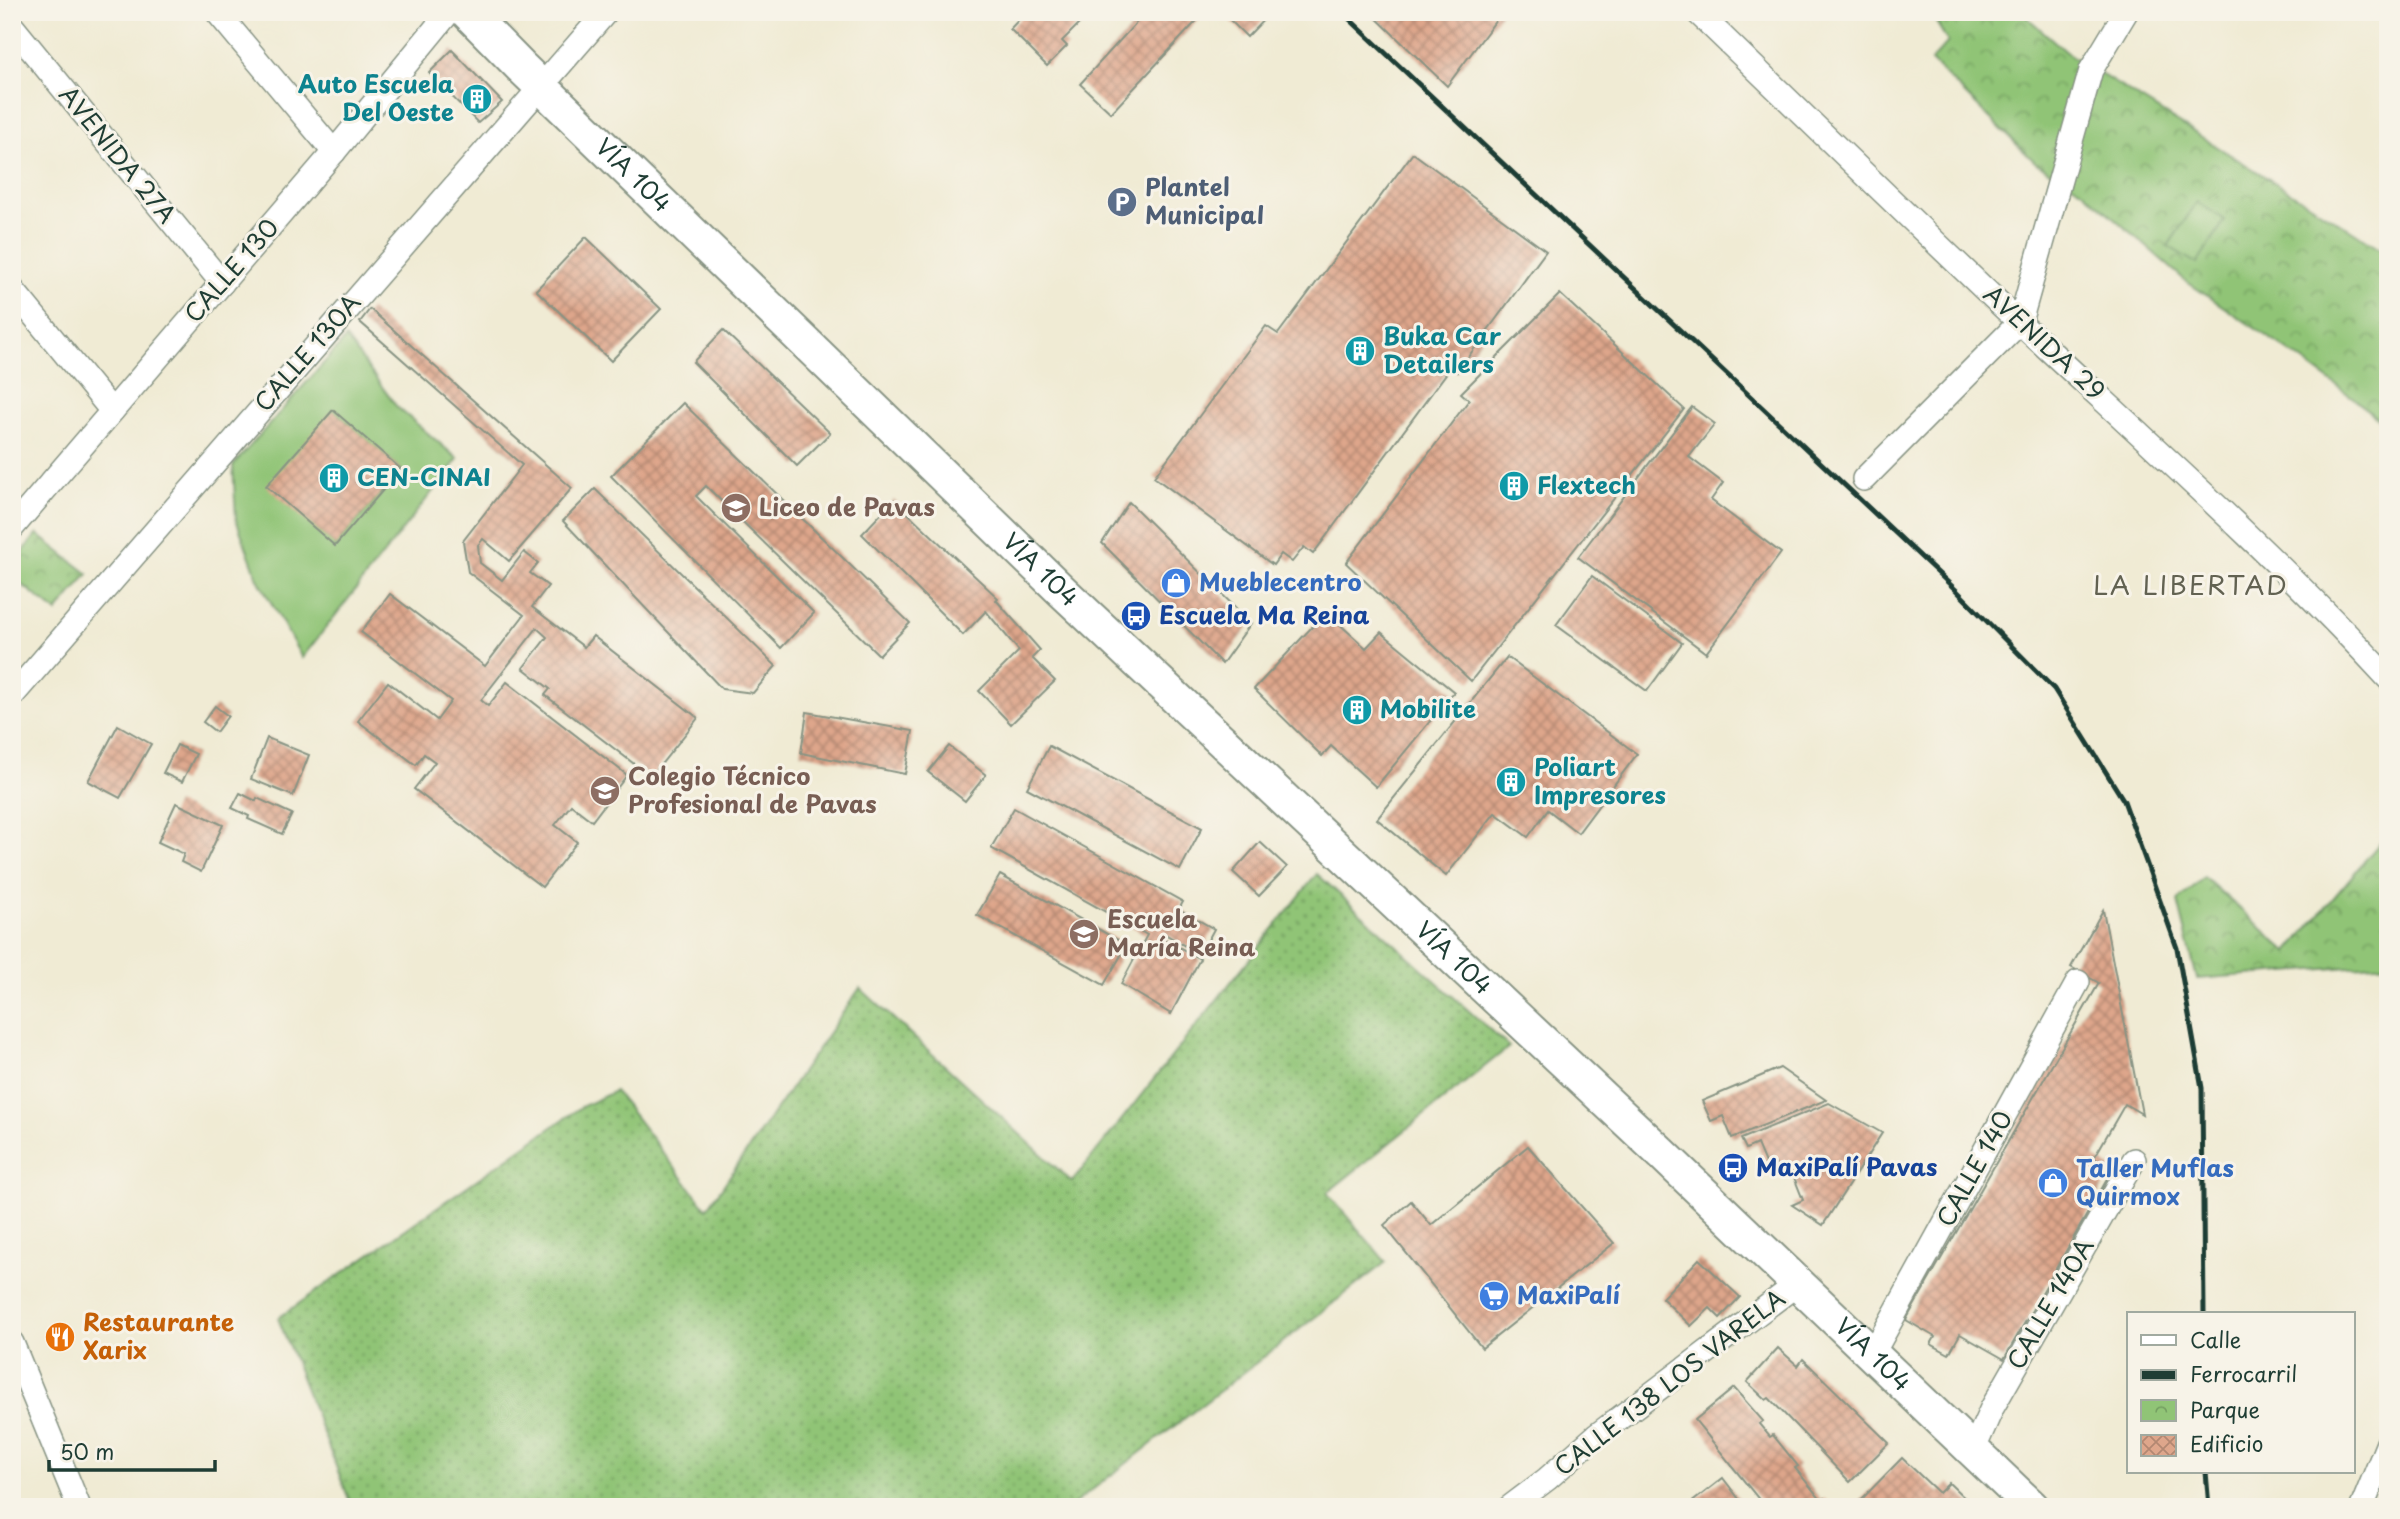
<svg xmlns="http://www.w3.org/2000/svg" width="2400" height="1519" font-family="'Playpen Sans',sans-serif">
<defs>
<pattern id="grass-dots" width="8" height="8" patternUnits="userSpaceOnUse" patternTransform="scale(1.75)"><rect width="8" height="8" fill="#90c476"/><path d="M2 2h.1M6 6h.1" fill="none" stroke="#75a062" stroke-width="1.8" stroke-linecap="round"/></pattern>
<pattern id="park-crowns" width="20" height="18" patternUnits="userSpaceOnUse" patternTransform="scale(1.75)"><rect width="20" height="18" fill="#90c476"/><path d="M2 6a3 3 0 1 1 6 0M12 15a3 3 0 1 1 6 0" fill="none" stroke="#75a062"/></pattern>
<pattern id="building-cross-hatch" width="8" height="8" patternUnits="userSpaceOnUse" patternTransform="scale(1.75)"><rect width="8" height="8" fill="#dea68b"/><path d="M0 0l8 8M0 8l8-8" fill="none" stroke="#b38872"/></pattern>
</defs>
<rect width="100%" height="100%" fill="#f7f3e8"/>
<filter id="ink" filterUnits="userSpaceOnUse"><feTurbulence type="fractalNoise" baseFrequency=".0143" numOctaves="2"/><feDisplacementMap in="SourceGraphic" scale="14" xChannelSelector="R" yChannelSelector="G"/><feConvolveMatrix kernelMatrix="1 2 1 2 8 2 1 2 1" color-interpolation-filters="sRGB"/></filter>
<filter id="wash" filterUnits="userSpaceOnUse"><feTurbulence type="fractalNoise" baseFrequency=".00686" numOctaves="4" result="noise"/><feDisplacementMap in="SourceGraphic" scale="28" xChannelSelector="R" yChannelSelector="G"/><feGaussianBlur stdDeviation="1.57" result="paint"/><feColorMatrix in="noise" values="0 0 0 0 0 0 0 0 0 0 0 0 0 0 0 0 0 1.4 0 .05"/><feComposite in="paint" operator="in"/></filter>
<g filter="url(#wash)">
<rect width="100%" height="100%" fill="#f0ebd4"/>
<!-- grass -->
<polygon fill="url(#grass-dots)" stroke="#588055" stroke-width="2" points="1317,874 1509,1047 1327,1193 1386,1262 1070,1507 352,1507 278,1318 581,1107 615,1091 707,1209 860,988 1072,1182"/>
<!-- park -->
<g fill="url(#park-crowns)" stroke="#588055" stroke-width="2">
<polygon points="1930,12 2021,12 2070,55 2388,253 2388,428 2356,400 2290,352 2187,282 2082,190 2036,163 1931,61 1948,42"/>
<polygon points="37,534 88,574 57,612 12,577 12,565"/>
<polygon points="2388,833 2388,964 2197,979 2178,901 2204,877 2288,952"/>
</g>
<!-- garden -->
<g fill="#90c476" stroke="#588055" stroke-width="2" fill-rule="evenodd">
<polygon points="2197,202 2225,220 2197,264 2168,246"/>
<path d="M346,338L397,407L458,459L302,658L258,579L236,519L233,465ZM333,410L401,470L335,546Z"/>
</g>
<g id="blocks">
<!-- building -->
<g fill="url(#building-cross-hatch)">
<polygon points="1026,12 1082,12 1086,17 1062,41 1067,46 1047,66 1010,29"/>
<polygon points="1146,12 1205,12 1111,113 1080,84"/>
<polygon points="1222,12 1271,12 1247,37"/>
<polygon points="1370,12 1502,12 1447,86"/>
<polygon points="452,50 502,102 478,123 429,73"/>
<polygon points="1413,153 1546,251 1457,372 1451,367 1313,554 1304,547 1292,562 1281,554 1273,565 1154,477 1266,326 1278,334"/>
<polygon points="586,237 661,309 611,361 536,290"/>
<polygon points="1560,294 1684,409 1471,681 1346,563 1469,400 1461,393"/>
<polygon points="370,309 572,488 509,561 483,539 478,545 480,563 502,580 524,552 538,563 530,573 548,586 532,607 584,647 593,636 698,718 651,777 545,695 550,689 523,668 547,637 537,628 481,700 488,706 507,682 627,775 592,821 571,805 555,825 577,842 542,887 414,789 435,762 424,754 416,765 358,721 388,682 437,720 451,701 361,632 390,594 485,666 524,615 468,572 463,541 522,465 360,322"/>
<polygon points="723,330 830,433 797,466 693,362"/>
<polygon points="683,403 910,623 879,655 706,486 696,496 814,613 781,648 611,476"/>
<polygon points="1692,407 1715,424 1689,457 1723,483 1711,500 1781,553 1706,653 1578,557"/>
<polygon points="333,410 401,469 335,546 266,486"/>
<polygon points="595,489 776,666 753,693 722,689 563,521"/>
<polygon points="894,500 998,598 996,600 1040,650 1032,658 1055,681 1011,724 979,691 1019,651 986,611 963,635 862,534"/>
<polygon points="1129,502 1251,623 1222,664 1102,543"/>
<polygon points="1592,576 1682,643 1647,691 1556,625"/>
<polygon points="1326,612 1366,648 1381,632 1454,692 1376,787 1331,746 1322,756 1254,689"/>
<polygon points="1507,657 1637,754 1578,833 1548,810 1528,837 1495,813 1446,876 1377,819"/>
<polygon points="215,706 228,716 216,732 203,722"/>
<polygon points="807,712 913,731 905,774 801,753"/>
<polygon points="118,725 151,744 120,798 88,781"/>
<polygon points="267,738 309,755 293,796 251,779"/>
<polygon points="177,745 196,754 182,782 163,773"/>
<polygon points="949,746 986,775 965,801 928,772"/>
<polygon points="1049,746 1202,828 1180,870 1027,788"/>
<polygon points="240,793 256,801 257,798 292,814 282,834 248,819 249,816 232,808"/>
<polygon points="176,803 223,825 201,872 181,862 184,854 158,842"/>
<polygon points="1014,808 1183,902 1179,909 1214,929 1200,955 1165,934 1163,938 1200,959 1171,1014 1121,984 1147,935 991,848"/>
<polygon points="1260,842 1287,867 1259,896 1233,872"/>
<polygon points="1000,875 1127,945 1104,985 977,915"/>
<polygon points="2103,910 2142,1114 2125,1104 2094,1158 2113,1169 2004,1359 1960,1334 1949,1354 1931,1344 1935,1337 1906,1320 2099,983 2071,967"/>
<polygon points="1780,1068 1826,1100 1732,1138 1723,1116 1711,1121 1702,1101"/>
<polygon points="1829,1103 1882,1133 1823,1225 1792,1205 1803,1200 1792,1172 1781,1177 1775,1164 1767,1168 1757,1144 1746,1149 1741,1139"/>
<polygon points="1528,1146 1614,1243 1482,1348 1384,1225 1411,1201 1431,1225"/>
<polygon points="1699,1259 1740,1297 1720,1318 1710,1308 1691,1326 1662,1298"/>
<polygon points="1778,1348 1798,1366 1803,1359 1889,1443 1850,1482 1769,1398 1766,1400 1747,1382"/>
<polygon points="1734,1388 1763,1421 1759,1424 1770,1437 1773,1435 1798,1466 1795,1468 1821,1500 1824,1498 1831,1507 1765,1507 1695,1420"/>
<polygon points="1902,1458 1939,1493 1949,1483 1974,1507 1854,1507"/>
<polygon points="1723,1478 1745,1507 1686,1507"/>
</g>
</g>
</g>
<g filter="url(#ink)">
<use href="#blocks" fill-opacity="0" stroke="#889484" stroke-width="2"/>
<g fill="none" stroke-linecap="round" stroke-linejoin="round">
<!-- minor casing -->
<g stroke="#889484" stroke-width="26">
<g id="minor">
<polyline points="217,12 334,152"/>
<path d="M1697,12C1804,115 1910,219 2018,321C2143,438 2272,552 2388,678"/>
<polyline points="12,26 222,283"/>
<polyline points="12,289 112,411"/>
<polyline points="1864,479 2020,322 2091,70 2126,12"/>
<polyline points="12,528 334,152 449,12"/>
<polyline points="12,696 606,12"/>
<polyline points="12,1343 79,1507"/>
<polyline points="1872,1355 2078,982"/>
<polyline points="1973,1451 1992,1408 2134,1160"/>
<polyline points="1510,1507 1547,1479 1597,1435 1797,1284"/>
<polyline points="2362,1507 2388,1443"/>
</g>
</g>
<!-- secondary casing -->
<g stroke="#889484" stroke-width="37">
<g id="secondary">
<path id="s1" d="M467,12L521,67L1063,592L1656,1148L2032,1507"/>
</g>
</g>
<!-- minor -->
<use href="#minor" stroke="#fff" stroke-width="23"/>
<!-- secondary -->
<use href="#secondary" stroke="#fff" stroke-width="33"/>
<!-- rail -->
<g stroke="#1f3d34" stroke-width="5">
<polyline points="1342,12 1956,590 2054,689 2124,801 2177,948 2202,1088 2204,1314"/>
<polyline points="2206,1472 2209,1507"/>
</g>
</g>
</g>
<!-- icons -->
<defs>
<g id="building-disc" transform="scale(1.575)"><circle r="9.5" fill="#0f9aa8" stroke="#f7f3e8"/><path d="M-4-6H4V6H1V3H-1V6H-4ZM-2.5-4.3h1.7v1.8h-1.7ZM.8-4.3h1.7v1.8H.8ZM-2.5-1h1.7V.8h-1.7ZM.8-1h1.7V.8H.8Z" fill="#fff"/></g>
<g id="parking-disc" transform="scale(1.575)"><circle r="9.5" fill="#5c6f8a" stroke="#f7f3e8"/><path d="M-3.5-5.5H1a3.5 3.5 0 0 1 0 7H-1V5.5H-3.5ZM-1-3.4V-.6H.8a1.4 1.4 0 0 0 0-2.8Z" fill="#fff"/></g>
<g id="school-disc" transform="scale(1.575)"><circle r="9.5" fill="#8d6e63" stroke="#f7f3e8"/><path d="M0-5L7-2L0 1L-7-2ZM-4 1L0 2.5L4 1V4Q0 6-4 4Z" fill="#fff"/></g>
<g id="shop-disc" transform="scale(1.575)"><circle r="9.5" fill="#3f7fe0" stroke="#f7f3e8"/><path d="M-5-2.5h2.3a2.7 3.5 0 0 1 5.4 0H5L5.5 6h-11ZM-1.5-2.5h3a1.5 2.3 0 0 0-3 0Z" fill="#fff"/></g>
<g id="bus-disc" transform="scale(1.575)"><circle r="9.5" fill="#1a4fb4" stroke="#f7f3e8"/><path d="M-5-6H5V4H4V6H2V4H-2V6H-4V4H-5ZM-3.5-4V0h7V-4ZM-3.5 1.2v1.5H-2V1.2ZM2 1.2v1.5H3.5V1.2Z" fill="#fff"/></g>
<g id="supermarket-disc" transform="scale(1.575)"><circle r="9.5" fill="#3f7fe0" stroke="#f7f3e8"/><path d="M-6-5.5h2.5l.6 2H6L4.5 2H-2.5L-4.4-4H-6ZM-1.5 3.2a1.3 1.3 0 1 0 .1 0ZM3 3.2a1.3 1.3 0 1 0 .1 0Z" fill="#fff"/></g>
<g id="restaurant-disc" transform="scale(1.575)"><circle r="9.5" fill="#e8710a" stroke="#f7f3e8"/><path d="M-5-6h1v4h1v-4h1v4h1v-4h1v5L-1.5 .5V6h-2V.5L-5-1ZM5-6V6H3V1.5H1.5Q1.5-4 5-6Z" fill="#fff"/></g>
</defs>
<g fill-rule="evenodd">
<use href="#building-disc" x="477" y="99"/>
<use href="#parking-disc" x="1122" y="202"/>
<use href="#building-disc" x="1360" y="351"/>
<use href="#building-disc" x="334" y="478"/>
<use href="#building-disc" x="1514" y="486"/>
<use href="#school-disc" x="736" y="508"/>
<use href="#shop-disc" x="1176" y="583"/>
<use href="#bus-disc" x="1136" y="616"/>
<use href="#building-disc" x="1357" y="710"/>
<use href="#building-disc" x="1511" y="782"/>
<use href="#school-disc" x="605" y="791"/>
<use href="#school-disc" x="1084" y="934"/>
<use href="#bus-disc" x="1733" y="1168"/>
<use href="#shop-disc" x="2053" y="1183"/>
<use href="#supermarket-disc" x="1494" y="1296"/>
<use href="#restaurant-disc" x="60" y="1337"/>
</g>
<g text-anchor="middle" stroke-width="6" stroke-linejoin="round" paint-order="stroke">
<!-- culture labels -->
<g font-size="24" font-weight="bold" fill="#0d838f" stroke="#f7f3e8" text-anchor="start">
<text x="454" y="93" text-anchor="end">Auto Escuela<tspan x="454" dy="28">Del Oeste</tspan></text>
<text x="1383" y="345">Buka Car<tspan x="1383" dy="28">Detailers</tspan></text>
<text x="357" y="486">CEN-CINAI</text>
<text x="1537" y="494">Flextech</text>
<text x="1380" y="718">Mobilite</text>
<text x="1534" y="776">Poliart<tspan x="1534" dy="28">Impresores</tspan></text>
</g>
<!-- street labels -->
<g font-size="24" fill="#1f3d34" stroke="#f7f3e8">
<text transform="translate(117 155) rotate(51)" y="8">AVENIDA 27A</text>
<text dy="8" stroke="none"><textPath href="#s1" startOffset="233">VÍA 104</textPath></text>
<text transform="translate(232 271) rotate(-49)" y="8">CALLE 130</text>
<text transform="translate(2044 343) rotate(43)" y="8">AVENIDA 29</text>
<text transform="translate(308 353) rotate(-49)" y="8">CALLE 130A</text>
<text dy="8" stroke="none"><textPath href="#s1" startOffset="800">VÍA 104</textPath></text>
<text dy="8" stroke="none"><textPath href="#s1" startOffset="1367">VÍA 104</textPath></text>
<text transform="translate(1975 1169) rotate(-61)" y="8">CALLE 140</text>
<text transform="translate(2051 1304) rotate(-60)" y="8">CALLE 140A</text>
<text dy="8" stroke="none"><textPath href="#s1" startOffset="1944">VÍA 104</textPath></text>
<text transform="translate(1670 1383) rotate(-38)" y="8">CALLE 138 LOS VARELA</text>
</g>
<!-- service labels -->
<g font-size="24" font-weight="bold" fill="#4e5e75" stroke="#f7f3e8" text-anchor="start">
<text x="1145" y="196">Plantel<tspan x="1145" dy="28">Municipal</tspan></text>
</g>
<!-- education labels -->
<g font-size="24" font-weight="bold" fill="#785e54" stroke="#f7f3e8" text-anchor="start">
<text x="759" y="516">Liceo de Pavas</text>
<text x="628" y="785">Colegio Técnico<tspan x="628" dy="28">Profesional de Pavas</tspan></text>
<text x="1107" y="928">Escuela<tspan x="1107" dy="28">María Reina</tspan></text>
</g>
<!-- shop labels -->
<g font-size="24" font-weight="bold" fill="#366cbe" stroke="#f7f3e8" text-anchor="start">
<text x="1199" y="591">Mueblecentro</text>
<text x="2076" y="1177">Taller Muflas<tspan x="2076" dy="28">Quirmox</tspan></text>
<text x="1517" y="1304">MaxiPalí</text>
</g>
<!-- transit labels -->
<g font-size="24" font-weight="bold" fill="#164399" stroke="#f7f3e8" text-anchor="start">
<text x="1159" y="624">Escuela Ma Reina</text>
<text x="1756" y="1176">MaxiPalí Pavas</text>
</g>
<!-- food labels -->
<g font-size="24" font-weight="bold" fill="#c56008" stroke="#f7f3e8" text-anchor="start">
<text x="83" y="1331">Restaurante<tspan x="83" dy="28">Xarix</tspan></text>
</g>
<!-- neighbourhood labels -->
<g font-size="26" letter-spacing="2" fill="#626252" stroke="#f7f3e8">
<text x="2191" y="595">LA LIBERTAD</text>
</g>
</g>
<!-- margin -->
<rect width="2400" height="1519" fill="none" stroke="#f7f3e8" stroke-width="42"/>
<!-- legend -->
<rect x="2127" y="1312" width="228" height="161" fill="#f7f3e8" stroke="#a1aaa0" stroke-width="2"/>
<rect x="2141" y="1335" width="35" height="10" fill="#ffffff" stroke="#a1aaa0" stroke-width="2"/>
<text x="2190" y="1348" font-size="21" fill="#1f3d34">Calle</text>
<rect x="2141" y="1370" width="35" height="10" fill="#1f3d34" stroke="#a1aaa0" stroke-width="2"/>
<text x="2190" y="1382" font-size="21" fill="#1f3d34">Ferrocarril</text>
<rect x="2141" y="1400" width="35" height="21" fill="url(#park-crowns)" stroke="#a1aaa0" stroke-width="2"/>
<text x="2190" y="1418" font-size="21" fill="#1f3d34">Parque</text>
<rect x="2141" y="1435" width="35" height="21" fill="url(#building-cross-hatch)" stroke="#a1aaa0" stroke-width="2"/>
<text x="2190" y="1452" font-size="21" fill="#1f3d34">Edificio</text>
<!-- scale -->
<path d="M49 1460v10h166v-10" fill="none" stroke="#1f3d34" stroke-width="3.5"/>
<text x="60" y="1460" font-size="21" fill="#1f3d34" stroke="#f7f3e8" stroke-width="5" paint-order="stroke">50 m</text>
</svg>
